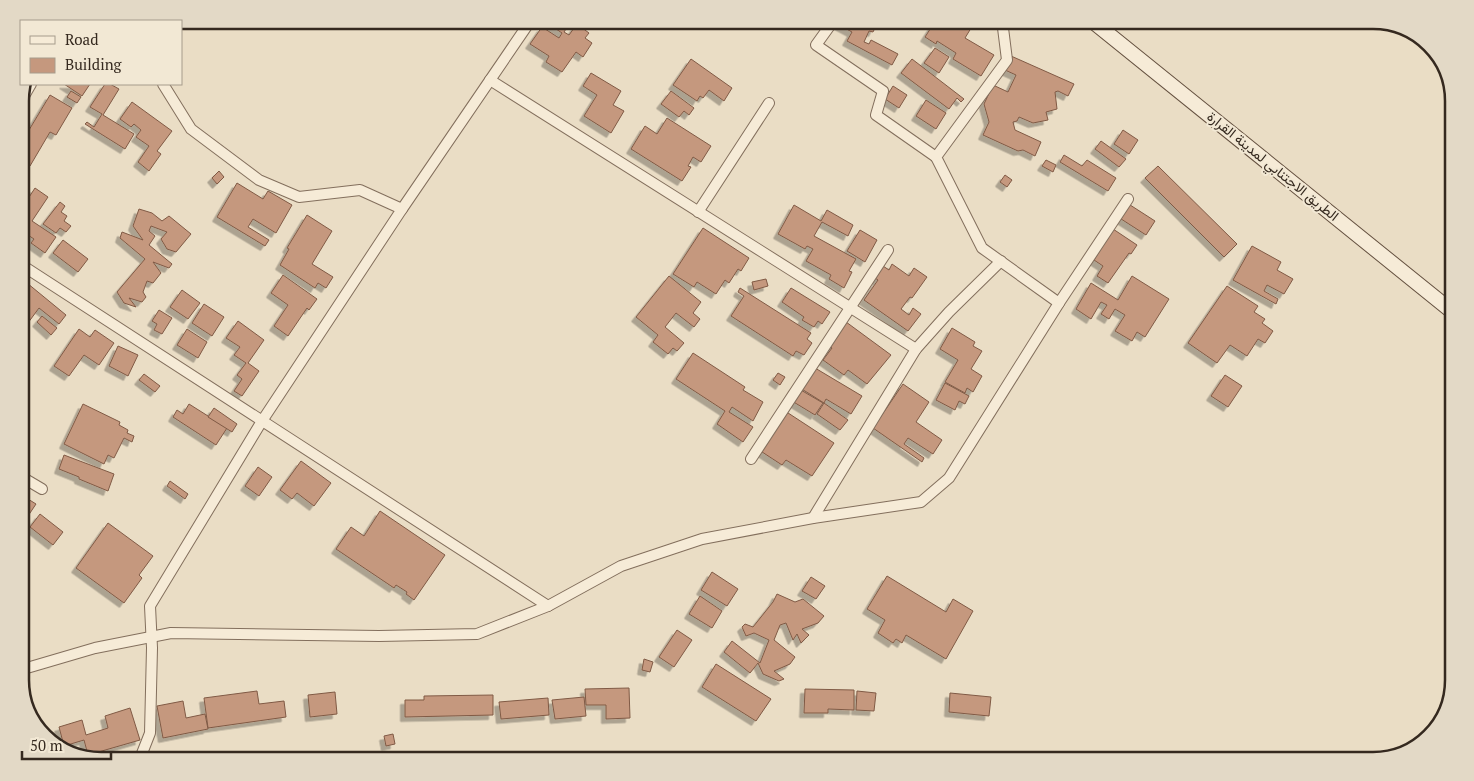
<svg xmlns="http://www.w3.org/2000/svg" width="1474" height="781" font-family="'PT Serif',Vazirmatn,serif">
<defs>
<filter id="shadow"><feDropShadow dx="-4.5" dy="4.5" stdDeviation="0" flood-color="#0004"/></filter>
</defs>
<rect width="100%" height="100%" fill="#eaddc5"/>
<!-- building -->
<g fill="#c5987e" stroke="#805a45" filter="url(#shadow)">
<polygon points="549,20 572,20 564,32 569,35 577,24 589,33 585,38 592,43 583,57 576,52 562,72 546,62 549,56 530,44 542,27 559,38 562,33 547,23"/>
<polygon points="839,20 879,20 873,32 869,31 864,42 869,44 871,40 898,54 892,65 847,41 852,32 837,24"/>
<polygon points="936,20 976,20 965,38 994,55 981,76 953,59 956,53 937,41 936,44 925,37"/>
<polygon points="935,48 949,57 939,73 924,63"/>
<polygon points="1011,56 1074,84 1068,96 1058,91 1055,92 1057,109 1046,112 1048,120 1033,123 1019,117 1017,121 1013,122 1015,130 1041,142 1035,156 1023,150 1018,151 983,135 989,122 984,104 993,85 1008,92 1016,75 1005,70"/>
<polygon points="691,59 732,88 724,101 709,90 703,98 700,96 697,101 673,85"/>
<polygon points="912,59 964,99 961,102 957,98 949,109 901,73"/>
<polygon points="591,73 621,91 613,105 624,111 611,133 584,116 597,95 583,86"/>
<polygon points="64,84 90,84 82,96"/>
<polygon points="105,84 110,84 119,89 103,115 134,134 125,149 85,124 87,122 94,127 102,114 90,107"/>
<polygon points="893,86 907,95 899,108 885,99"/>
<polygon points="71,91 81,97 77,103 67,97"/>
<polygon points="671,91 694,108 689,115 684,111 679,117 661,104"/>
<polygon points="50,95 72,108 56,135 50,132 30,166 20,161 20,145"/>
<polygon points="926,100 946,113 936,129 916,116"/>
<polygon points="132,102 172,131 157,151 161,154 149,171 138,162 149,146 136,137 141,130 134,124 131,127 120,119"/>
<polygon points="667,118 711,146 701,162 693,157 688,166 691,167 682,181 631,149 645,126 657,134"/>
<polygon points="1123,130 1138,140 1129,154 1114,144"/>
<polygon points="1101,141 1126,159 1119,167 1095,149"/>
<polygon points="1064,155 1082,166 1087,160 1116,178 1108,191 1060,162"/>
<polygon points="1046,160 1056,165 1053,172 1042,166"/>
<polygon points="1158,166 1237,244 1224,257 1145,178"/>
<polygon points="219,171 224,177 217,184 212,178"/>
<polygon points="1005,175 1012,180 1007,187 1000,182"/>
<polygon points="237,183 263,199 268,191 292,205 276,233 253,219 248,227 269,240 265,246 217,217"/>
<polygon points="35,188 48,197 32,221 56,237 45,253 31,243 34,239 20,230 20,211"/>
<polygon points="60,202 65,206 61,212 67,216 64,221 71,226 66,232 60,228 56,233 43,224"/>
<polygon points="1127,203 1155,221 1146,235 1118,217"/>
<polygon points="794,205 821,221 827,210 853,225 848,236 822,222 814,236 856,259 849,271 852,272 844,288 829,279 831,275 806,261 813,249 807,246 805,249 778,234"/>
<polygon points="139,209 152,213 162,221 169,216 191,234 176,252 167,249 161,239 167,232 151,226 149,231 155,236 149,245 172,264 169,268 153,262 161,273 153,283 147,281 143,292 146,297 142,302 129,298 136,307 124,303 117,292 145,259 120,238 122,232 143,240 133,226"/>
<polygon points="307,215 332,231 312,264 333,277 326,288 318,283 315,288 280,265 289,249 287,248"/>
<polygon points="703,228 749,258 741,271 738,269 729,283 725,280 716,294 697,282 694,287 673,274"/>
<polygon points="1113,229 1137,245 1131,254 1129,253 1108,283 1097,276 1103,266 1094,260"/>
<polygon points="860,230 877,240 865,262 847,251"/>
<polygon points="63,240 88,259 78,272 53,253"/>
<polygon points="1252,246 1281,262 1277,270 1293,279 1284,294 1267,285 1264,291 1278,299 1276,304 1233,280"/>
<polygon points="877,262 889,270 892,264 909,276 914,268 927,277 912,298 910,297 901,309 909,315 913,308 921,314 908,331 864,300 878,280 869,274"/>
<polygon points="283,275 317,299 309,310 307,308 288,336 274,326 288,305 271,293"/>
<polygon points="669,276 701,302 693,313 700,319 694,327 676,313 665,327 684,343 677,351 673,348 668,354 653,342 658,335 636,317"/>
<polygon points="1132,276 1169,299 1145,337 1137,332 1132,341 1115,331 1125,315 1115,309 1109,319 1101,314 1107,305 1101,302 1091,319 1076,309 1091,283 1118,300"/>
<polygon points="766,279 768,286 754,290 752,282"/>
<polygon points="27,283 66,315 59,324 39,308 22,331 20,329 20,292"/>
<polygon points="1227,286 1258,306 1254,312 1265,319 1262,323 1273,331 1265,343 1258,339 1247,356 1230,345 1217,363 1188,343"/>
<polygon points="740,288 811,333 807,339 812,343 804,355 796,351 793,356 731,316 744,296 738,292"/>
<polygon points="791,288 830,312 822,324 818,321 814,327 802,320 804,317 782,302"/>
<polygon points="182,290 200,303 188,319 170,307"/>
<polygon points="204,304 224,317 212,336 192,323"/>
<polygon points="159,310 172,318 162,334 154,330 157,324 152,321"/>
<polygon points="42,316 57,328 51,335 37,322"/>
<polygon points="842,319 891,355 867,384 848,370 844,375 823,360 832,348 825,343"/>
<polygon points="238,321 264,340 248,363 259,371 242,396 234,391 242,379 237,375 246,363 234,355 240,347 226,338"/>
<polygon points="952,328 975,342 973,346 982,351 971,369 982,376 973,392 967,388 965,393 945,382 958,360 940,349"/>
<polygon points="79,329 90,337 95,330 114,343 99,365 84,355 69,376 54,366"/>
<polygon points="187,329 207,342 198,358 177,345"/>
<polygon points="118,346 138,355 128,376 109,366"/>
<polygon points="693,353 745,387 743,390 763,402 753,421 732,407 729,412 753,427 743,442 717,424 725,411 676,379"/>
<polygon points="810,365 862,396 851,414 826,399 824,403 797,386"/>
<polygon points="778,373 785,377 780,385 773,380"/>
<polygon points="144,374 160,386 155,392 139,380"/>
<polygon points="1225,375 1242,386 1228,407 1211,396"/>
<polygon points="945,383 969,396 965,404 959,401 955,410 936,400"/>
<polygon points="903,384 929,402 916,422 942,440 933,454 908,438 904,444 924,458 922,462 873,428"/>
<polygon points="794,386 823,403 815,415 787,398"/>
<polygon points="824,403 848,420 840,430 817,414"/>
<polygon points="83,404 120,422 119,425 128,430 127,433 134,436 132,442 124,438 114,458 108,455 104,464 64,444"/>
<polygon points="189,404 227,428 216,445 173,417 177,410 183,414"/>
<polygon points="214,408 237,424 232,432 208,417"/>
<polygon points="782,409 834,443 812,476 786,460 782,465 756,448"/>
<polygon points="64,455 114,474 108,491 79,479 79,477 59,469"/>
<polygon points="301,461 331,483 314,506 297,493 292,499 280,490"/>
<polygon points="258,467 272,477 259,496 245,486"/>
<polygon points="170,481 188,494 185,499 167,486"/>
<polygon points="20,494 36,504 20,528"/>
<polygon points="380,511 445,555 414,600 406,594 407,592 396,585 394,588 336,549 351,527 364,536"/>
<polygon points="40,514 63,532 53,545 30,527"/>
<polygon points="108,523 153,556 139,575 142,578 124,603 76,568"/>
<polygon points="712,572 738,589 727,606 701,590"/>
<polygon points="887,576 946,612 953,599 973,611 946,659 906,635 902,643 896,639 893,643 878,633 885,620 867,609"/>
<polygon points="811,577 825,586 816,599 802,591"/>
<polygon points="777,594 795,602 803,599 824,616 818,623 802,629 809,635 801,643 797,634 793,640 786,623 780,625 774,640 795,657 790,664 774,671 784,679 779,681 763,674 758,663 750,673 724,652 732,641 760,663 769,640 754,633 746,636 742,627 745,624 753,627 773,602"/>
<polygon points="700,596 722,611 712,628 689,614"/>
<polygon points="677,630 692,640 674,667 659,657"/>
<polygon points="644,659 653,662 650,672 642,670"/>
<polygon points="716,664 771,699 756,721 702,687"/>
<polygon points="629,688 630,718 606,719 606,705 586,705 585,689"/>
<polygon points="805,689 854,690 854,710 828,709 828,713 804,713"/>
<polygon points="257,691 259,704 284,701 286,717 208,728 204,698"/>
<polygon points="857,691 876,693 874,711 856,710"/>
<polygon points="335,692 337,714 310,717 308,695"/>
<polygon points="950,693 991,697 989,716 949,712"/>
<polygon points="493,695 493,715 405,717 405,700 424,700 424,696"/>
<polygon points="584,697 586,716 555,719 552,700"/>
<polygon points="548,698 549,715 501,719 499,702"/>
<polygon points="183,701 186,718 205,714 208,729 163,738 157,706"/>
<polygon points="130,708 140,740 88,755 84,740 64,746 59,727 82,720 86,735 108,728 105,716"/>
<polygon points="393,734 395,744 386,746 384,736"/>
</g>
<g fill="none" stroke-linecap="round" stroke-linejoin="round">
<!-- minor casing -->
<g stroke="#836f5d" stroke-width="12">
<g id="minor">
<polyline points="105,20 107,21"/>
<polyline points="834,20 816,45 883,91 876,115 936,157"/>
<polyline points="1002,20 1007,60 936,157 982,248 1059,303 1128,199"/>
<polyline points="490,80 916,349"/>
<polyline points="20,103 31,84"/>
<polyline points="402,209 531,20"/>
<polyline points="698,212 769,103"/>
<polyline points="20,264 548,606"/>
<polyline points="751,459 888,250"/>
<polyline points="20,476 42,489"/>
<polyline points="813,518 916,349 949,312 1001,261"/>
<polyline points="20,670 95,648 171,633 379,636 477,634 548,606 621,566 702,539 813,518 921,502 949,478 1059,303"/>
<polyline points="139,761 150,733 152,648 150,606 262,421 402,209 360,190 299,197 259,180 191,129 163,84"/>
</g>
</g>
<!-- secondary casing -->
<g stroke="#655140" stroke-width="16">
<polyline id="secondary" points="1091,20 1454,313"/>
</g>
<!-- minor -->
<use href="#minor" stroke="#f6ebd7" stroke-width="10"/>
<!-- secondary -->
<use href="#secondary" stroke="#f6ebd7" stroke-width="14"/>
</g>
<g text-anchor="middle" stroke-width="4" stroke-linejoin="round" paint-order="stroke">
<!-- street labels -->
<g font-size="14" fill="#35291f" stroke="#f2e8d4">
<text transform="translate(1273 166) rotate(39)" y="5">الطريق الاجتنابي لمدينة القرارة</text>
</g>
</g>
<!-- crop -->
<path d="M0 0H1474V781H0ZM101 29H1373A72 72 0 0 1 1445 101V680A72 72 0 0 1 1373 752H101A72 72 0 0 1 29 680V101A72 72 0 0 1 101 29Z" fill="#e3d9c6" fill-rule="evenodd"/>
<path fill="none" stroke="#35291f" stroke-width="2.5" d="M101 29H1373A72 72 0 0 1 1445 101V680A72 72 0 0 1 1373 752H101A72 72 0 0 1 29 680V101A72 72 0 0 1 101 29Z"/>
<!-- legend -->
<rect x="20" y="20" width="162" height="65" fill="#f2e8d4" stroke="#a69c8c"/>
<rect x="30" y="36" width="25" height="8" fill="#f6ebd7" stroke="#a69c8c"/>
<text x="65" y="45" font-size="15" fill="#35291f">Road</text>
<rect x="30" y="58" width="25" height="15" fill="#c5987e" stroke="#a69c8c"/>
<text x="65" y="70" font-size="15" fill="#35291f">Building</text>
<!-- scale -->
<path d="M22 751v8h89v-8" fill="none" stroke="#35291f" stroke-width="2.5"/>
<text x="30" y="751" font-size="15" fill="#35291f" stroke="#f2e8d4" stroke-width="4" paint-order="stroke">50 m</text>
</svg>
